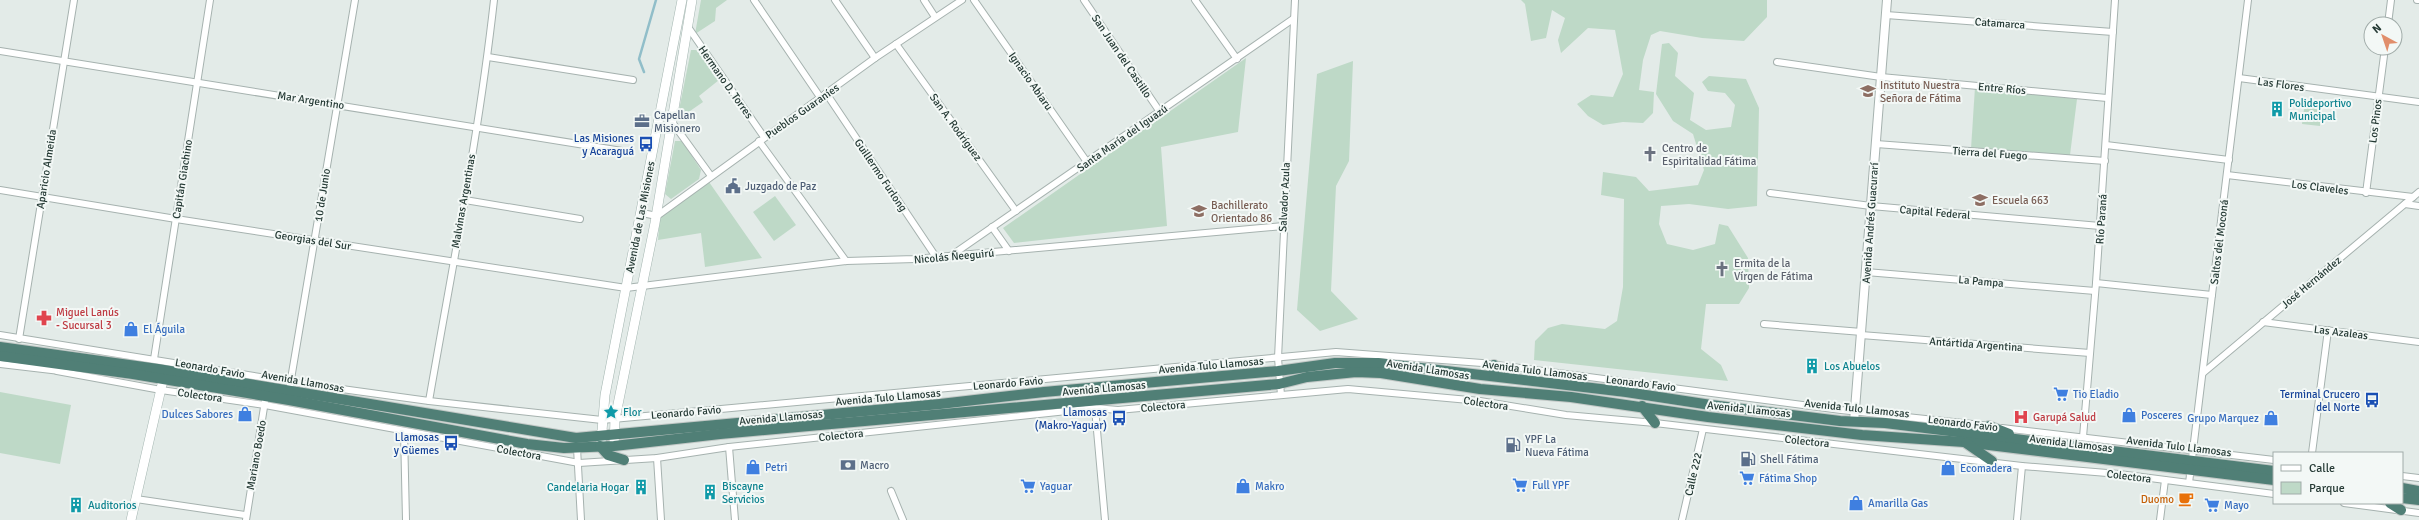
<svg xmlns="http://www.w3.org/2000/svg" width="2419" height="520" font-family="Signika,sans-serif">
<rect width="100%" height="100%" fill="#e3ebe8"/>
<!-- green -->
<g fill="#bed9c7">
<polygon points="701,0 727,0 716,8 715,21 695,34"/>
<polygon points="1521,0 1767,0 1767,17 1744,41 1702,38 1660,31 1651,35 1643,60 1639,90 1654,92 1653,113 1643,123 1623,122 1603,125 1588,116 1577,104 1591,95 1613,97 1623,74 1615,30 1588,28 1561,53 1558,40 1565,18 1552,10 1546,38 1531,41 1525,4"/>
<polygon points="1669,43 1678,53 1675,76 1694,93 1690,120 1706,130 1731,127 1735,105 1725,93 1708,91 1702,82 1709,76 1746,79 1759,108 1757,206 1728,209 1689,204 1661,206 1659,224 1667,244 1693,250 1715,244 1719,224 1728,226 1748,258 1749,288 1739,304 1706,304 1701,349 1721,365 1728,381 1534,360 1535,341 1548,328 1562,324 1605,329 1617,321 1623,287 1624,199 1601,195 1603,172 1636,177 1649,191 1698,185 1704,170 1693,134 1673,121 1656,94 1662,44"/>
<polygon points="691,50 697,50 719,80 699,96 703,102 677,120"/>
<polygon points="1246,58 1238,132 1161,147 1167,226 1014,243 1003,228"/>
<polygon points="1353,61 1349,161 1336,186 1331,291 1358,319 1320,331 1297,310 1317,74"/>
<polygon points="1975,87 2077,99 2070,155 1971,149"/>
<polygon points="2305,102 2322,104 2320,126 2302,124"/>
<polygon points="675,141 682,141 701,170 699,179 671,199 665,194"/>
<polygon points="709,182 762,258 705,267 701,233 658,240 660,217"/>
<polygon points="775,196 796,225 774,241 753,212"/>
<polygon points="0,392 71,405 60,464 0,453"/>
</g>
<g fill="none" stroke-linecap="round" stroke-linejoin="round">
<!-- stream -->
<polyline stroke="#91bec9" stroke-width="2.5" points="644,72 639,59 656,0"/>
<!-- minor casing -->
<g stroke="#a6b2af" stroke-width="8">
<g id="minor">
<polyline points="754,0 820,97"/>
<polyline points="835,0 875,58"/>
<polyline points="924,0 935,17"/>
<polyline points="974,0 1087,162"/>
<polyline points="1084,0 1160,112"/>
<polyline points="1195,0 1237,59"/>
<polyline points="2417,0 2419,0"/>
<polyline points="1886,15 2113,32"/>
<polyline points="2388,24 2391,0"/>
<polyline points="688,27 764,137"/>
<polyline points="896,44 1016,211"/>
<polyline points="0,51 622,151"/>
<polyline points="488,57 633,80"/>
<polyline points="1777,62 1881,77 2107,98"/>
<polyline points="2239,78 2419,102"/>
<polyline points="826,93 936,257"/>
<polyline points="672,122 711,176"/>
<polyline points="759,141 846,261"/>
<polyline points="1876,144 2105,161"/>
<polyline points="2106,145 2229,160"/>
<polyline points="2227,175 2413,197"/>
<polyline points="0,190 176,219 626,288 846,261 915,259 1283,226"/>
<polyline points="1770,193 1871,206 2100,226"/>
<polyline points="2366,193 2385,48"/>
<polyline points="465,200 580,219"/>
<polyline points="2405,204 2419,206"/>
<polyline points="642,213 657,216 875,58 962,0"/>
<polyline points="992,227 1009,251"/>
<polyline points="952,255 1293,19"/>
<polyline points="1866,272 2095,291"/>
<polyline points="2096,283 2212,295"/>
<polyline points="2263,322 2419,342"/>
<polyline points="1764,324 1862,332"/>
<polyline points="0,335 291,382 429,401 602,420 1336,352 1482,363 1841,410 1991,426"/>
<polyline points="1861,335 2090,353"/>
<polyline points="19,339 74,0"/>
<polyline points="154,359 210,0"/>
<polyline points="0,364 60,371"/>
<polyline points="57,371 161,390 265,405 579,463 657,458 729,447 1095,408 1118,410 1348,389 1480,401 1566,415 1655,423 2022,466 2119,474 2274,494"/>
<polyline points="2203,373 2419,192"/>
<polyline points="290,385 355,0"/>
<polyline points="1281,395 1278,358 1295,0"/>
<path d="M429,401C452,268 479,135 494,0"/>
<polyline points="1095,408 1105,520"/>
<polyline points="2002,428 2274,460"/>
<polyline points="404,431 406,520"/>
<polyline points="2083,437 2096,283 2115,0"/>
<polyline points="729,447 735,520"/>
<polyline points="577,448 581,520"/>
<polyline points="2312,453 2328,330"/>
<polyline points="657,458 661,520"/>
<polyline points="2402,476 2419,478"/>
<polyline points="2189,483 2248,0"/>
<polyline points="891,491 903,520"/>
<polyline points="136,499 245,515"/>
<polyline points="2344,503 2419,513"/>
<polyline points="246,520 265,401"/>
<polyline points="1682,520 1703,429"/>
<polyline points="2017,520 2022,466"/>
<polyline points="2160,520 2165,480"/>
</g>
</g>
<!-- tertiary casing -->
<g stroke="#a6b2af" stroke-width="10">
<polyline id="tertiary" points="1854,422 1887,0"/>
</g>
<!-- secondary casing -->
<g stroke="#a3b5b0" stroke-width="10">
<g id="secondary">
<polyline points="601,443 605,395 682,0"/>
<polyline points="614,446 615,419 655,223 692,0"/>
<polyline points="131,520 163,380"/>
</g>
</g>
<!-- trunk casing -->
<g stroke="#c2c8c6" stroke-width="12">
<g id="trunk">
<polyline points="0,347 158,369 576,438 940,404 1044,392 1278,371 1335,363 1378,363 1626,392 1711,405 1840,421 1885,423 2274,471"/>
<polyline points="0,356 133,374 289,400 527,444 564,448 614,446 720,434 1279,384 1307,377 1356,372 1381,373 1480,389 1571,397 1708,417 1862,435 1964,442 2274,480"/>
<polyline points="1494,376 1494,365"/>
<polyline points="1642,406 1655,423"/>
<polyline points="1989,426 2009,434"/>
<polyline points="1966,443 1992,461"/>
<polyline points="600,446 608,455 624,460"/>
<polyline points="2402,488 2419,491"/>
<polyline points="2402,498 2419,500"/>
<polyline points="2390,503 2401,510"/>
</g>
</g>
<!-- minor -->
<use href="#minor" stroke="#fff" stroke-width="6"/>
<!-- tertiary -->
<use href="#tertiary" stroke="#fff" stroke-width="8"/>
<!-- secondary -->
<use href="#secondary" stroke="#fff" stroke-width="9"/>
<!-- trunk -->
<use href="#trunk" stroke="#507f76" stroke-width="10"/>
</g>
<!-- icons -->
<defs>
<g id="school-bare" transform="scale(1.2)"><path d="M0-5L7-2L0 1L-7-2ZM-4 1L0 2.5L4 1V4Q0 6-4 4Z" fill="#8d6e63" stroke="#f3f8f6" stroke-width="2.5" paint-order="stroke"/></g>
<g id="building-bare" transform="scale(1.2)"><path d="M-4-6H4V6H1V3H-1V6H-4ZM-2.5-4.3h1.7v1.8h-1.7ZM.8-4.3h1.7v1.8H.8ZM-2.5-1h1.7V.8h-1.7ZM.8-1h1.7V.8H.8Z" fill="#0f9aa8" stroke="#f3f8f6" stroke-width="2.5" paint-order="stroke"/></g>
<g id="office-bare" transform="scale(1.2)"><path d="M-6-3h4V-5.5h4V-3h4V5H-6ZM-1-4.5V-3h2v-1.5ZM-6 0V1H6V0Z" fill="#5c6f8a" stroke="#f3f8f6" stroke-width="2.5" paint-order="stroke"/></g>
<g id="bus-bare" transform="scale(1.2)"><path d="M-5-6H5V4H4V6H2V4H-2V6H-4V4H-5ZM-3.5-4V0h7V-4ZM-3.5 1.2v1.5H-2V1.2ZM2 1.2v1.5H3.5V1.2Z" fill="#1a4fb4" stroke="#f3f8f6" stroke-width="2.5" paint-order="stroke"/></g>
<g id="church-bare" transform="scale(1.2)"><path d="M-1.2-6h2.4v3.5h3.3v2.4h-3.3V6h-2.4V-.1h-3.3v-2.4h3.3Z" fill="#6b7280" stroke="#f3f8f6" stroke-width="2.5" paint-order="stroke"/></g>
<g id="civic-bare" transform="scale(1.2)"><path d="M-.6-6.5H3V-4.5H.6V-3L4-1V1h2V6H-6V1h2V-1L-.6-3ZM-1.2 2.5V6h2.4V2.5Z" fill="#5c6f8a" stroke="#f3f8f6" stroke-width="2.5" paint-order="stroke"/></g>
<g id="pharmacy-bare" transform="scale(1.2)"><path d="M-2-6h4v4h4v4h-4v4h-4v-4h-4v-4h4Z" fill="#e0444e" stroke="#f3f8f6" stroke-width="2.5" paint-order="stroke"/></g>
<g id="shop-bare" transform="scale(1.2)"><path d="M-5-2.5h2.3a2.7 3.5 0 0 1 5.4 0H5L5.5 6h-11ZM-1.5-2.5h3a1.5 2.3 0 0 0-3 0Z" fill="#3f7fe0" stroke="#f3f8f6" stroke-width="2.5" paint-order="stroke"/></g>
<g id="supermarket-bare" transform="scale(1.2)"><path d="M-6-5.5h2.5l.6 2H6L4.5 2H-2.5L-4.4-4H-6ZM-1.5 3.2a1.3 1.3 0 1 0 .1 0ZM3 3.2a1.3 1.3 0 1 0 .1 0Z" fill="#3f7fe0" stroke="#f3f8f6" stroke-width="2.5" paint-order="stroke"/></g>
<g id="sight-bare" transform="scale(1.2)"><path d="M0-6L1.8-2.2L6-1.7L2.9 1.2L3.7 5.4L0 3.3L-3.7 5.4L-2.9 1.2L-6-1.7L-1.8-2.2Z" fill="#0f9aa8" stroke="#f3f8f6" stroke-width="2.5" paint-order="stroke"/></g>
<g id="hospital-bare" transform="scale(1.2)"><path d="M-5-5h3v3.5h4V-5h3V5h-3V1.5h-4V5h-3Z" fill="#e0444e" stroke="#f3f8f6" stroke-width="2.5" paint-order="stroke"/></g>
<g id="fuel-bare" transform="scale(1.2)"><path d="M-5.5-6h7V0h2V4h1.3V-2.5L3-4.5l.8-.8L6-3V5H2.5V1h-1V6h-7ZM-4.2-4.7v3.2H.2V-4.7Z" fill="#5c6f8a" stroke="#f3f8f6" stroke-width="2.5" paint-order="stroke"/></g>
<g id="bank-bare" transform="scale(1.2)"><path d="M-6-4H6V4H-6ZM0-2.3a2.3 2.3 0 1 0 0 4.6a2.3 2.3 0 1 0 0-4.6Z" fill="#5c6f8a" stroke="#f3f8f6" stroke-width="2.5" paint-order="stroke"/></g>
<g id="cafe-bare" transform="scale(1.2)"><path d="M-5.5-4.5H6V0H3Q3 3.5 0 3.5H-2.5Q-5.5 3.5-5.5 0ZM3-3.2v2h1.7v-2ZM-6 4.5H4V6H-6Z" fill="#e8710a" stroke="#f3f8f6" stroke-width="2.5" paint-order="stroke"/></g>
</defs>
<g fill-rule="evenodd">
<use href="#school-bare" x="1868" y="91"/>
<use href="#building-bare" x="2277" y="109"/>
<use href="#office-bare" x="642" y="121"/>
<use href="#bus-bare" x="646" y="144"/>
<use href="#church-bare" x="1650" y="154"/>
<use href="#civic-bare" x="733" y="186"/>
<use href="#school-bare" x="1980" y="200"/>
<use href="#school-bare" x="1199" y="211"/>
<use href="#church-bare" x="1722" y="269"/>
<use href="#pharmacy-bare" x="44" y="318"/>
<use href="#shop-bare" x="131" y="329"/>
<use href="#building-bare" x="1812" y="366"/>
<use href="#supermarket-bare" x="2061" y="394"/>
<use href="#bus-bare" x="2372" y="400"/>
<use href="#sight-bare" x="611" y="412"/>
<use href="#shop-bare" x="245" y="414"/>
<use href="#shop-bare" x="2129" y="415"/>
<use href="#hospital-bare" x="2021" y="417"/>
<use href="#bus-bare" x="1119" y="418"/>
<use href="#shop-bare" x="2271" y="418"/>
<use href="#bus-bare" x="451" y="443"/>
<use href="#fuel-bare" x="1513" y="445"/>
<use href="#fuel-bare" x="1748" y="459"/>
<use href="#bank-bare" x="848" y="465"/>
<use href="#shop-bare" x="753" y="467"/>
<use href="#shop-bare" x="1948" y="468"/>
<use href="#supermarket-bare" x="1747" y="478"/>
<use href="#supermarket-bare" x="1520" y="485"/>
<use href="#supermarket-bare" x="1028" y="486"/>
<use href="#shop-bare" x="1243" y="486"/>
<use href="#building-bare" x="641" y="487"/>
<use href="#building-bare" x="710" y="492"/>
<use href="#cafe-bare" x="2186" y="499"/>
<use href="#shop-bare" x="1856" y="503"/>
<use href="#building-bare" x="76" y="505"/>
<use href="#supermarket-bare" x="2212" y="505"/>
</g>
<g text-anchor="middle" stroke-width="4" stroke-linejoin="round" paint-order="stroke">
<!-- street labels -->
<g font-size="11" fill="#253a35" stroke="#f3f8f6">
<text transform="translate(2000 23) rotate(4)" y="4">Catamarca</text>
<text transform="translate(1122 56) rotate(56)" y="4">San Juan del Castillo</text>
<text transform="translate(1031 81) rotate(55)" y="4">Ignacio Abiaru</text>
<text transform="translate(726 82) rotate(55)" y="4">Hermano D. Torres</text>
<text transform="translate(2281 84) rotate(8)" y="4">Las Flores</text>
<text transform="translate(2002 88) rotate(5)" y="4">Entre Ríos</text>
<text transform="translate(311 100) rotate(9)" y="4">Mar Argentino</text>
<text transform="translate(802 111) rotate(-35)" y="4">Pueblos Guaraníes</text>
<text transform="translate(2375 121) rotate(-83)" y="4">Los Pinos</text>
<text transform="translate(956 127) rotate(54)" y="4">San A. Rodríguez</text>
<text transform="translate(1122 138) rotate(-35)" y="4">Santa María del Iguazú</text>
<text transform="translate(1990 153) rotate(4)" y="4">Tierra del Fuego</text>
<text transform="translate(46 169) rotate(-81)" y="4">Aparicio Almeida</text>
<text transform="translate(881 175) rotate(56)" y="4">Guillermo Furlong</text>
<text transform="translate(182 179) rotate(-81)" y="4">Capitán Giachino</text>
<text transform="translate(2320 187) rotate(7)" y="4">Los Claveles</text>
<text transform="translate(322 195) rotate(-81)" y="4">10 de Junio</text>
<text transform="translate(1284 197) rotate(-87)" y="4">Salvador Azula</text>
<text transform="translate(463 201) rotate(-80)" y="4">Malvinas Argentinas</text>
<text transform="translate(1935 212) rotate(5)" y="4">Capital Federal</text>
<text transform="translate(640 217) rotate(-79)" y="4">Avenida de Las Misiones</text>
<text transform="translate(2101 219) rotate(-86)" y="4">Río Paraná</text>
<text transform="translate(1870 223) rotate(-86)" y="4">Avenida Andrés Guacurarí</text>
<text transform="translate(313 240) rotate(9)" y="4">Georgias del Sur</text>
<text transform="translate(2219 242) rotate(-83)" y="4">Saltos del Moconá</text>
<text transform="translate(954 256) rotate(-5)" y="4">Nicolás Ñeeguirú</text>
<text transform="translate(1981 281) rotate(5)" y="4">La Pampa</text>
<text transform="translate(2311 282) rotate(-40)" y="4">José Hernández</text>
<text transform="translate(2341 332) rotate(7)" y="4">Las Azaleas</text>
<text transform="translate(1976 344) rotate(4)" y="4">Antártida Argentina</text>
<text transform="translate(1211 365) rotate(-5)" y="4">Avenida Tulo Llamosas</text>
<text transform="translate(210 368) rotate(10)" y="4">Leonardo Favio</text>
<text transform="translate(1428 369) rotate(9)" y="4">Avenida Llamosas</text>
<text transform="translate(1535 370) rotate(7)" y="4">Avenida Tulo Llamosas</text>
<text transform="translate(303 381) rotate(10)" y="4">Avenida Llamosas</text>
<text transform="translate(1008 383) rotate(-5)" y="4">Leonardo Favio</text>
<text transform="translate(1641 383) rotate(7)" y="4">Leonardo Favio</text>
<text transform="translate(1104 388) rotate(-5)" y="4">Avenida Llamosas</text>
<text transform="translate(200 395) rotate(8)" y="4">Colectora</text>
<text transform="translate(888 397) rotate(-5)" y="4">Avenida Tulo Llamosas</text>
<text transform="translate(1486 403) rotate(8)" y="4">Colectora</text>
<text transform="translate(1163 406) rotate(-5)" y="4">Colectora</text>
<text transform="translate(1857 408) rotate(6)" y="4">Avenida Tulo Llamosas</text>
<text transform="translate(1749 409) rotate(6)" y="4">Avenida Llamosas</text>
<text transform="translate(686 412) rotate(-5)" y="4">Leonardo Favio</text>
<text transform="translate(781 417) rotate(-5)" y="4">Avenida Llamosas</text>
<text transform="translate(1963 423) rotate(7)" y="4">Leonardo Favio</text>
<text transform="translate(841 435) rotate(-6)" y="4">Colectora</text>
<text transform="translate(1807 441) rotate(6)" y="4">Colectora</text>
<text transform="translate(2071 443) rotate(7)" y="4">Avenida Llamosas</text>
<text transform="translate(2179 446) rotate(7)" y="4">Avenida Tulo Llamosas</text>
<text transform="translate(519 452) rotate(10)" y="4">Colectora</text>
<text transform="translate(256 455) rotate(-80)" y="4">Mariano Boedo</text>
<text transform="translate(1693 474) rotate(-77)" y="4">Calle 222</text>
<text transform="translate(2129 476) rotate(7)" y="4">Colectora</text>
</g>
<!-- education labels -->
<g font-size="11" fill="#785e54" stroke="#f3f8f6" text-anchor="start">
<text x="1880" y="89">Instituto Nuestra<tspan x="1880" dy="13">Señora de Fátima</tspan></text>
<text x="1992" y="204">Escuela 663</text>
<text x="1211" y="209">Bachillerato<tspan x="1211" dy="13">Orientado 86</tspan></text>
</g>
<!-- culture labels -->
<g font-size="11" fill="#0d838f" stroke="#f3f8f6" text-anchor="start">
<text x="2289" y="107">Polideportivo<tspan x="2289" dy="13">Municipal</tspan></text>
<text x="1824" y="370">Los Abuelos</text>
<text x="623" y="416">Flor</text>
<text x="722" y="490">Biscayne<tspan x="722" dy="13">Servicios</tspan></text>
<text x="629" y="491" text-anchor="end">Candelaria Hogar</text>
<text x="88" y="509">Auditorios</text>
</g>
<!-- service labels -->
<g font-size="11" fill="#4e5e75" stroke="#f3f8f6" text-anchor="start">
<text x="654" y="119">Capellan<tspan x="654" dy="13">Misionero</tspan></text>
<text x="745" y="190">Juzgado de Paz</text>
<text x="1525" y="443">YPF La<tspan x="1525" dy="13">Nueva Fátima</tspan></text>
<text x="1760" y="463">Shell Fátima</text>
<text x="860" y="469">Macro</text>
</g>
<!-- transit labels -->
<g font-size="11" fill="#164399" stroke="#f3f8f6" text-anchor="end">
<text x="634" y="142">Las Misiones<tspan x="634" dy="13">y Acaraguá</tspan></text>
<text x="2360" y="398">Terminal Crucero<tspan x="2360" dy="13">del Norte</tspan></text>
<text x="1107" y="416">Llamosas<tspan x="1107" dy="13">(Makro-Yaguar)</tspan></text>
<text x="439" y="441">Llamosas<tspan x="439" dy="13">y Güemes</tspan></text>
</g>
<!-- worship labels -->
<g font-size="11" fill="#5b616d" stroke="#f3f8f6" text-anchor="start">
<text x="1662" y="152">Centro de<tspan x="1662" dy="13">Espiritalidad Fátima</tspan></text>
<text x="1734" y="267">Ermita de la<tspan x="1734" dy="13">Vírgen de Fátima</tspan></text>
</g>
<!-- health labels -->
<g font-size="11" fill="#be3a42" stroke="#f3f8f6" text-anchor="start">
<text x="56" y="316">Miguel Lanús<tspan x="56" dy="13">- Sucursal 3</tspan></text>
<text x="2033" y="421">Garupá Salud</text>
</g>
<!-- shop labels -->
<g font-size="11" fill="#366cbe" stroke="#f3f8f6" text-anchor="start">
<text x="143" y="333">El Águila</text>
<text x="2073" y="398">Tio Eladio</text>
<text x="233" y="418" text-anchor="end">Dulces Sabores</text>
<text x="2141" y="419">Posceres</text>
<text x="2259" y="422" text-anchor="end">Grupo Marquez</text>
<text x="765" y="471">Petri</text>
<text x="1960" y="472">Ecomadera</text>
<text x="1759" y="482">Fátima Shop</text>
<text x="1532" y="489">Full YPF</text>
<text x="1040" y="490">Yaguar</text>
<text x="1255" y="490">Makro</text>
<text x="1868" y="507">Amarilla Gas</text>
<text x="2224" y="509">Mayo</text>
</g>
<!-- food labels -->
<g font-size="11" fill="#c56008" stroke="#f3f8f6" text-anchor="end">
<text x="2174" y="503">Duomo</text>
</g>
</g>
<!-- legend -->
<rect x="2273" y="452" width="130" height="52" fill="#f3f8f6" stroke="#a1aca9"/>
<rect x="2281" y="465" width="20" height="6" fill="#ffffff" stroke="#a1aca9"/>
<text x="2309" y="472" font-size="12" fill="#253a35">Calle</text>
<rect x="2281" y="482" width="20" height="12" fill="#bed9c7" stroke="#a1aca9"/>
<text x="2309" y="492" font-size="12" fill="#253a35">Parque</text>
<!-- north arrow -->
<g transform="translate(2383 36) rotate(320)"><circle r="19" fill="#f3f8f6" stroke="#a1aca9"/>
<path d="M0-3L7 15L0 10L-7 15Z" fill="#e18e6b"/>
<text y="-6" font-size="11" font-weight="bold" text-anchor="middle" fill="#253a35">N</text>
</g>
</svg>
